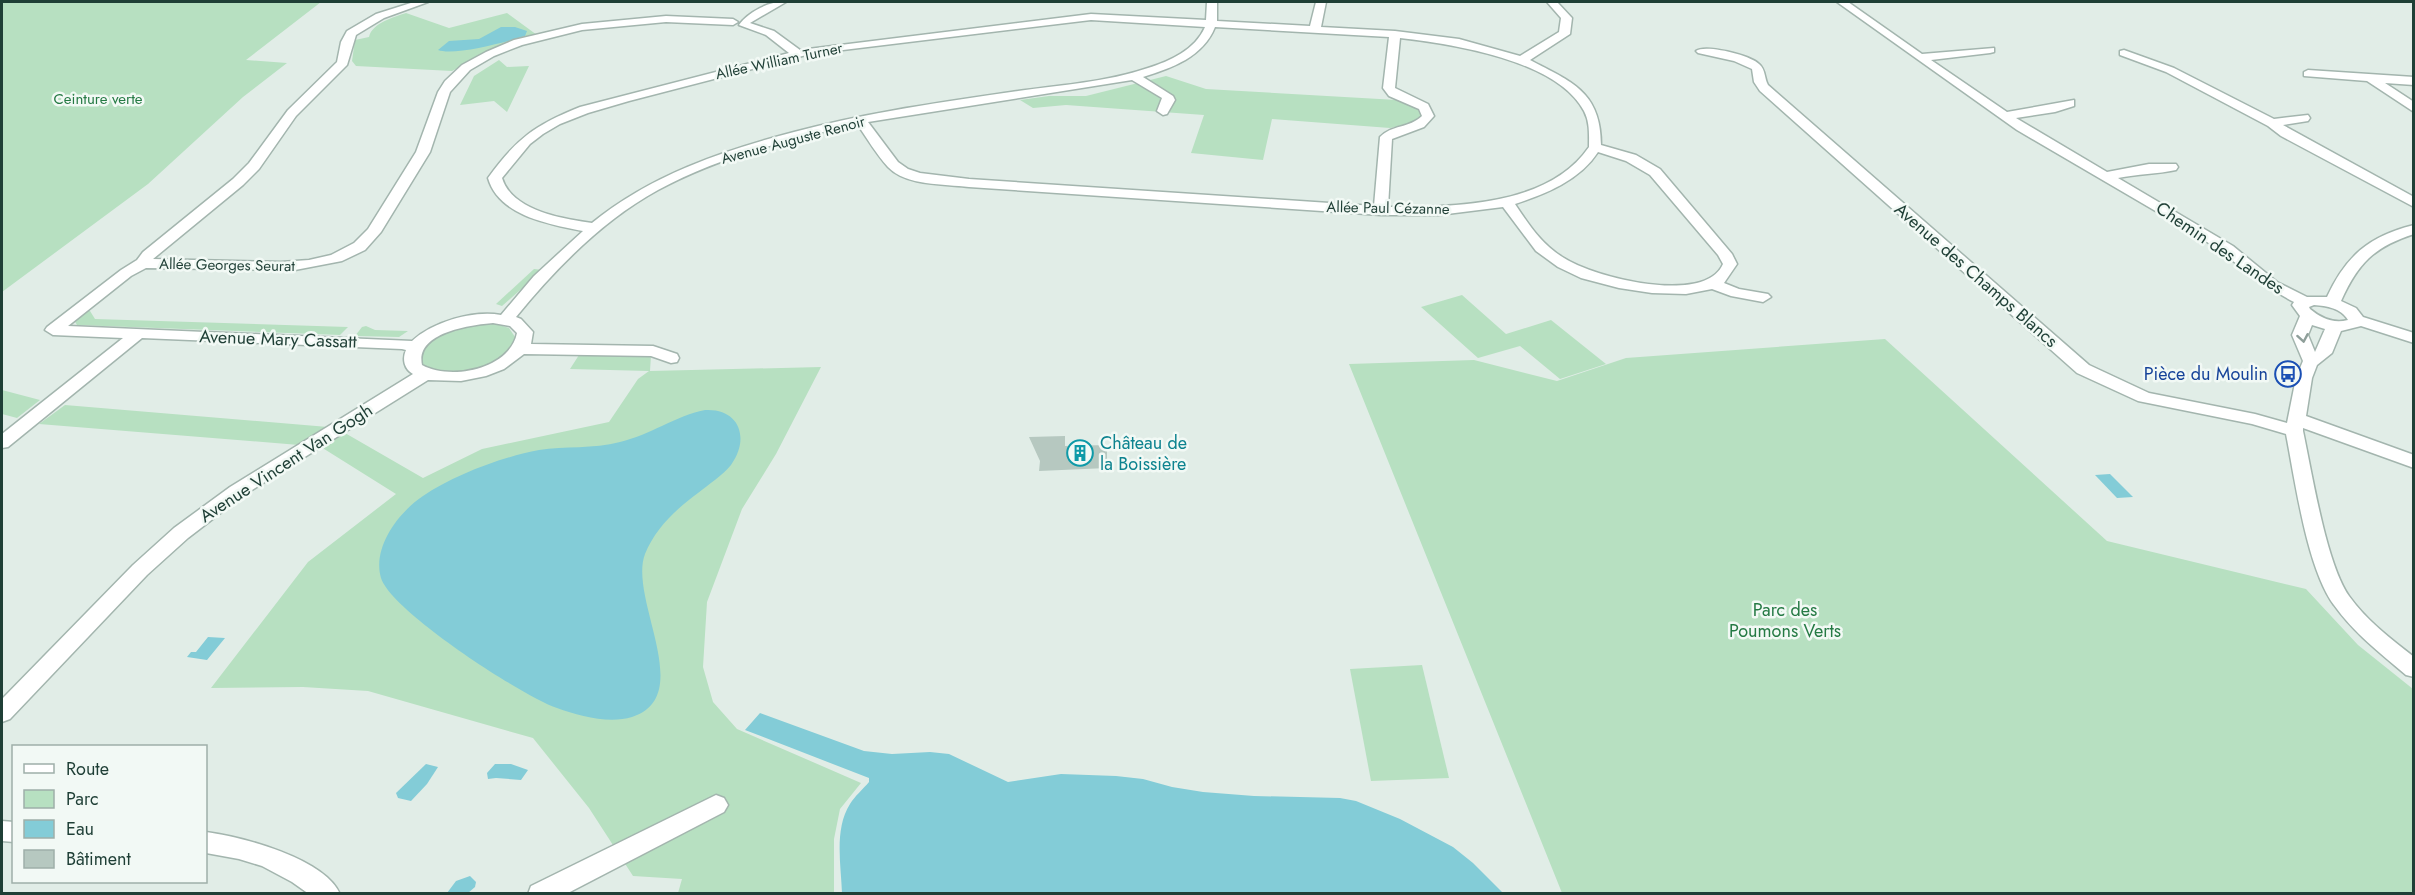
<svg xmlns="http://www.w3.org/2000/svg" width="2415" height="895" font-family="Jost,sans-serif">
<rect width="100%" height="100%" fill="#e1ede7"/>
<!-- green -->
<g fill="#b7e0c1">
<polygon points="2,2 321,2 246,60 287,63 243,97 148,184 2,292"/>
<path d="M406,13L449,28L507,13L537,35L479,57L452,71L356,66L352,61L355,40L369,37C372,23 394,17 406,13Z"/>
<polygon points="499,60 507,67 529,66 507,112 494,101 460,105 474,76"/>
<polygon points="1166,76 1206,89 1397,100 1420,109 1422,115 1415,123 1390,128 1272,119 1263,160 1191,153 1204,115 1066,105 1033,108 1020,100 1049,96 1086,96"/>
<polygon points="534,269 543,270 502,306 496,304"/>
<polygon points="1462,295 1506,334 1551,320 1606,364 1560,379 1520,346 1478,358 1421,307"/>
<polygon points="83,311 90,311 95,319 348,327 340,335 77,325 74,320"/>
<path d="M493,323L509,328L515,337C509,369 445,382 422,365L420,354C437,329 465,326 493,323Z"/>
<polygon points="366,326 375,330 408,331 399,337 355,336 362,327"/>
<polygon points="1885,339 2107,541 2306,589 2358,645 2413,689 2413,893 1562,893 1349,364 1474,360 1557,381 1626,358"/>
<polygon points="579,355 651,355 650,371 821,367 776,454 742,509 707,602 703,667 713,702 737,729 861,783 840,809 834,839 834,893 678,893 682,879 633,876 589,808 533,738 368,691 303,687 211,688 308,562 396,494 321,447 345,433 423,478 482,449 609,422 638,379 649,371 570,369"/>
<polygon points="2,390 40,400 17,418 2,414"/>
<polygon points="65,405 328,427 299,445 39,424"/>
<polygon points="1422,665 1449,778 1371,781 1350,669"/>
</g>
<!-- water -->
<g fill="#83ccd7">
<path d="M501,27H515L527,31L525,36C506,42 454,56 438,50L449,41L479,39Z"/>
<path d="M705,410C740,408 750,439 731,465C722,476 709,484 698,493C676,509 655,529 645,554C628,599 697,696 632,717C609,724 579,716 557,708C522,696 391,611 381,578C372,547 399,512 423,496C454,475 502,457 539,450C565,446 593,449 620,442C650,435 675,416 705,410Z"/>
<polygon points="2110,474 2133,497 2117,498 2095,475"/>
<polygon points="208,637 225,638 207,660 187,657 191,652 196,652"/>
<path d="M760,713L864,751L892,754L930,752L949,754L1008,782L1061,774L1116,776L1143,779L1172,787L1203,792L1254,796L1340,798L1356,801L1400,819L1453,847L1473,863L1503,893H842C841,865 834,829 850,804C855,796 863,789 869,782V778L745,730Z"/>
<polygon points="426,764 438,767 427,784 411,801 398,798 396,793"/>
<polygon points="495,764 511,764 528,770 521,780 496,778 488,779 487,773"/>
<polygon points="470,876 476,882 475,887 468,893 447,893 456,881"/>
</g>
<!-- building -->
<polygon fill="#b6c8c0" points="1065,436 1065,446 1107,445 1107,468 1039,471 1040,461 1029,437"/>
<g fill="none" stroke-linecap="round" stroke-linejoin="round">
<!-- minor casing -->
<g stroke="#a3b5ae" stroke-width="3">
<g id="minor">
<path d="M414,2H428L384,18L356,35L347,65L296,116L259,169L243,185L153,259L281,262L309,260L331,255L354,243L368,229L416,152L438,92L445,81L462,65L486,52L514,40L582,24L666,16L733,19L738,22L733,25L666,22L582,30L522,45L494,56L470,70L450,92L430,152L381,232L365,250L342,261L295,270L146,268L131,276L68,326L412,341C433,322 473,310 501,315L534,276L583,231C549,224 499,216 488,178C516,139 535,125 580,107L789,53L766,35L739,25C747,13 770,0 786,2L750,23L774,31L800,50L1091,14L1206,20L1207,2H1217V21L1310,26L1316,2H1326L1321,27L1395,31L1459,39L1520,56L1559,32L1561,18L1547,2H1557L1572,18L1570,34L1530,60C1572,82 1601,92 1601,145L1636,155L1660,169L1732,254L1737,264L1724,283L1739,289L1768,294L1771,297L1763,302L1731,296L1712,289L1686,294L1652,293L1619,288L1581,278L1558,267L1536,251L1503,207L1439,215H1381L969,187C944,184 906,186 888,167C876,154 867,138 857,124C790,139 719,157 658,190C603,220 555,269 516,317L521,319L533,332L531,344L653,346L677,354L679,358L677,362L671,363L651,356L524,354L504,369L486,376L461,381L428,380L244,495L188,538L147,575L10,719L2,722V699L133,565L174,528L230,487L413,374C404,369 402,359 406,350L402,349L142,338L8,447L2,448V434L123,338L53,335L45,330L47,327L121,270L137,260L143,252L233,179L249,163L288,110L337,62L341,42L347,31L376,14ZM1091,20L1205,27C1195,50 1170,61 1148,68C1107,82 1061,85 1018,91C943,102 868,112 794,132C722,151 651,175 592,223C563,219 512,211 502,178L530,144L543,134L560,124L588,113L629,101L810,54ZM1215,27L1389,37L1383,88L1389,96L1419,109L1422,116C1410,128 1391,125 1380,137L1374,206L969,179L920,173L908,169L898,162L868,122L1132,80L1162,98L1157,111L1163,115L1167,114L1175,100L1173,96L1143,77C1172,68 1203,57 1215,27ZM1400,38C1452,44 1557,60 1584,111C1590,122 1589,135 1589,147C1548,207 1452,207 1388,207L1392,139L1424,127L1434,116L1428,104L1395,88ZM1598,152L1626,161L1650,175L1718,255L1723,264C1705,306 1593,277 1564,258C1542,245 1529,225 1515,204C1546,194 1580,180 1598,152ZM493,323L510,326L517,333C510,369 451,381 422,365C415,333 469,325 493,323Z"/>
<path d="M1837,2H1848L1922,54L1994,48V52L1990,53L1931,60L2007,112L2074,100V106L2055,112L2016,118L2107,172L2149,164H2176L2178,167L2176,170C2158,174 2137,174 2118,178L2233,246L2277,282L2307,297H2327C2346,256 2369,236 2414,225V234C2374,247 2358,263 2341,301L2356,308L2363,317L2414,333V343L2361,326L2341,331L2332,353L2317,365L2312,378L2306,416L2414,455V468L2303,428V431C2312,473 2326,563 2349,596C2367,621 2390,638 2414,657V677L2406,675C2380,653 2354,633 2334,605C2307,569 2295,480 2286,434L2252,424L2138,401L2077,373L1760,91L1754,82L1752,69L1734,61L1698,53L1696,51C1705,44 1750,55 1759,64C1766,70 1764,78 1768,85L2089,365L2149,393L2255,414L2287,423L2296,378L2303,361L2292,335L2300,316L2292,305L2294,302C2259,284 2233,259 2200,237L2017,130ZM2314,305C2327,306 2341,308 2348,320C2333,324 2321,318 2310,309L2309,307ZM2312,325L2325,329L2315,352L2308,335Z"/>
<polygon points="2124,50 2174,68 2274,119 2308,115 2310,118 2308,121 2283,125 2414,197 2414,207 2281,136 2268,126 2166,72 2120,55 2120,51"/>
<polygon points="2308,70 2414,77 2414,85 2385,83 2414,102 2414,112 2367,81 2304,76 2304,72"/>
<polygon points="716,795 724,798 728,805 724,812 566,894 528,894 531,886"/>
<polygon points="2,821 14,822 14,842 2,841"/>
<path d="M206,832C242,837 324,858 340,894H309L292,882L262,866L239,859L206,853Z"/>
</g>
</g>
<!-- minor -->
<use href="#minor" fill="#fff" fill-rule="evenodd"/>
</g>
<!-- one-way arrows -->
<defs><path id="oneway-chevron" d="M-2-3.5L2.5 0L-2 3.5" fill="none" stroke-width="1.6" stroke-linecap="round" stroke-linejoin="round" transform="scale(1.5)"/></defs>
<use stroke="#8f9f9a" href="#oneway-chevron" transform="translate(2303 338) rotate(80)"/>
<!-- icons -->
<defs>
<g id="bus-ring" transform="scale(1.35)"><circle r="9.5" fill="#f2f9f5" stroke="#1a4fb4" stroke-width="1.5"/><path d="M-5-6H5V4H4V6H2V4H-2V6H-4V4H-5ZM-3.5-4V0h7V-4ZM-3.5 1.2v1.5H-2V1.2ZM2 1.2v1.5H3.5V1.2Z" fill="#1a4fb4"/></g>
<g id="building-ring" transform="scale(1.35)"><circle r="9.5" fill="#f2f9f5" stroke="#0f9aa8" stroke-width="1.5"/><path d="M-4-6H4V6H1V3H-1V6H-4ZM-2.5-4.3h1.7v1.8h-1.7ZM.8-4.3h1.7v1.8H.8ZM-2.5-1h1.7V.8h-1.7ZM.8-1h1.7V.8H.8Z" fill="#0f9aa8"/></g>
</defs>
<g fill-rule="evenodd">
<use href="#bus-ring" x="2288" y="374"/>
<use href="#building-ring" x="1080" y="453"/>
</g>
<g text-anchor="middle" stroke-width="5" stroke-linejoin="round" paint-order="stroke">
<!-- far-street labels -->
<g font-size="15" fill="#1f3f36" stroke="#f2f9f5">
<text transform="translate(779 61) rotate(-12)" y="5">Allée William Turner</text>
<text transform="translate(793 140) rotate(-15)" y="5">Avenue Auguste Renoir</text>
<text transform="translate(1388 208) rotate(1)" y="5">Allée Paul Cézanne</text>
<text transform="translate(227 265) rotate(1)" y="5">Allée Georges Seurat</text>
</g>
<!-- far-park labels -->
<g font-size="15" fill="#257a44" stroke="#f2f9f5">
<text x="98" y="104">Ceinture verte</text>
</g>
<!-- street labels -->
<g font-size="18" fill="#1f3f36" stroke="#f2f9f5">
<text transform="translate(2220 248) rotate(34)" y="6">Chemin des Landes</text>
<text transform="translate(1976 275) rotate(41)" y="6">Avenue des Champs Blancs</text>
<text transform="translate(278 339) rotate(2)" y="6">Avenue Mary Cassatt</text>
<text transform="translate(286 463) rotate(-33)" y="6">Avenue Vincent Van Gogh</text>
</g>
<!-- transit labels -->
<g font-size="18" fill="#164399" stroke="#f2f9f5" text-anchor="end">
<text x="2268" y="380">Pièce du Moulin</text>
</g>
<!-- culture labels -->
<g font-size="18" fill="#0d838f" stroke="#f2f9f5" text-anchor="start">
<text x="1100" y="449">Château de<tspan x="1100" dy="21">la Boissière</tspan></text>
</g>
<!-- park labels -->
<g font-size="18" fill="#257a44" stroke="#f2f9f5">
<text x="1785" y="616">Parc des<tspan x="1785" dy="21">Poumons Verts</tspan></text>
</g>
</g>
<!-- border -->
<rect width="2415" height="895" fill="none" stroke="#1f3f36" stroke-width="6"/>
<!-- legend -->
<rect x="12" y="745" width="195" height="138" fill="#f2f9f5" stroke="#9eafa9" stroke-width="1.5"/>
<rect x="24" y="764" width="30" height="9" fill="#ffffff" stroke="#9eafa9" stroke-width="1.5"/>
<text x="66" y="775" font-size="18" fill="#1f3f36">Route</text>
<rect x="24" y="790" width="30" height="18" fill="#b7e0c1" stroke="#9eafa9" stroke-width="1.5"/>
<text x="66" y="805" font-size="18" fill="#1f3f36">Parc</text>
<rect x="24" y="820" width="30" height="18" fill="#83ccd7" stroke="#9eafa9" stroke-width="1.5"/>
<text x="66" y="835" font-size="18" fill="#1f3f36">Eau</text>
<rect x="24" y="850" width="30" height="18" fill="#b6c8c0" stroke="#9eafa9" stroke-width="1.5"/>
<text x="66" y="865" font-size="18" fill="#1f3f36">Bâtiment</text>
</svg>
